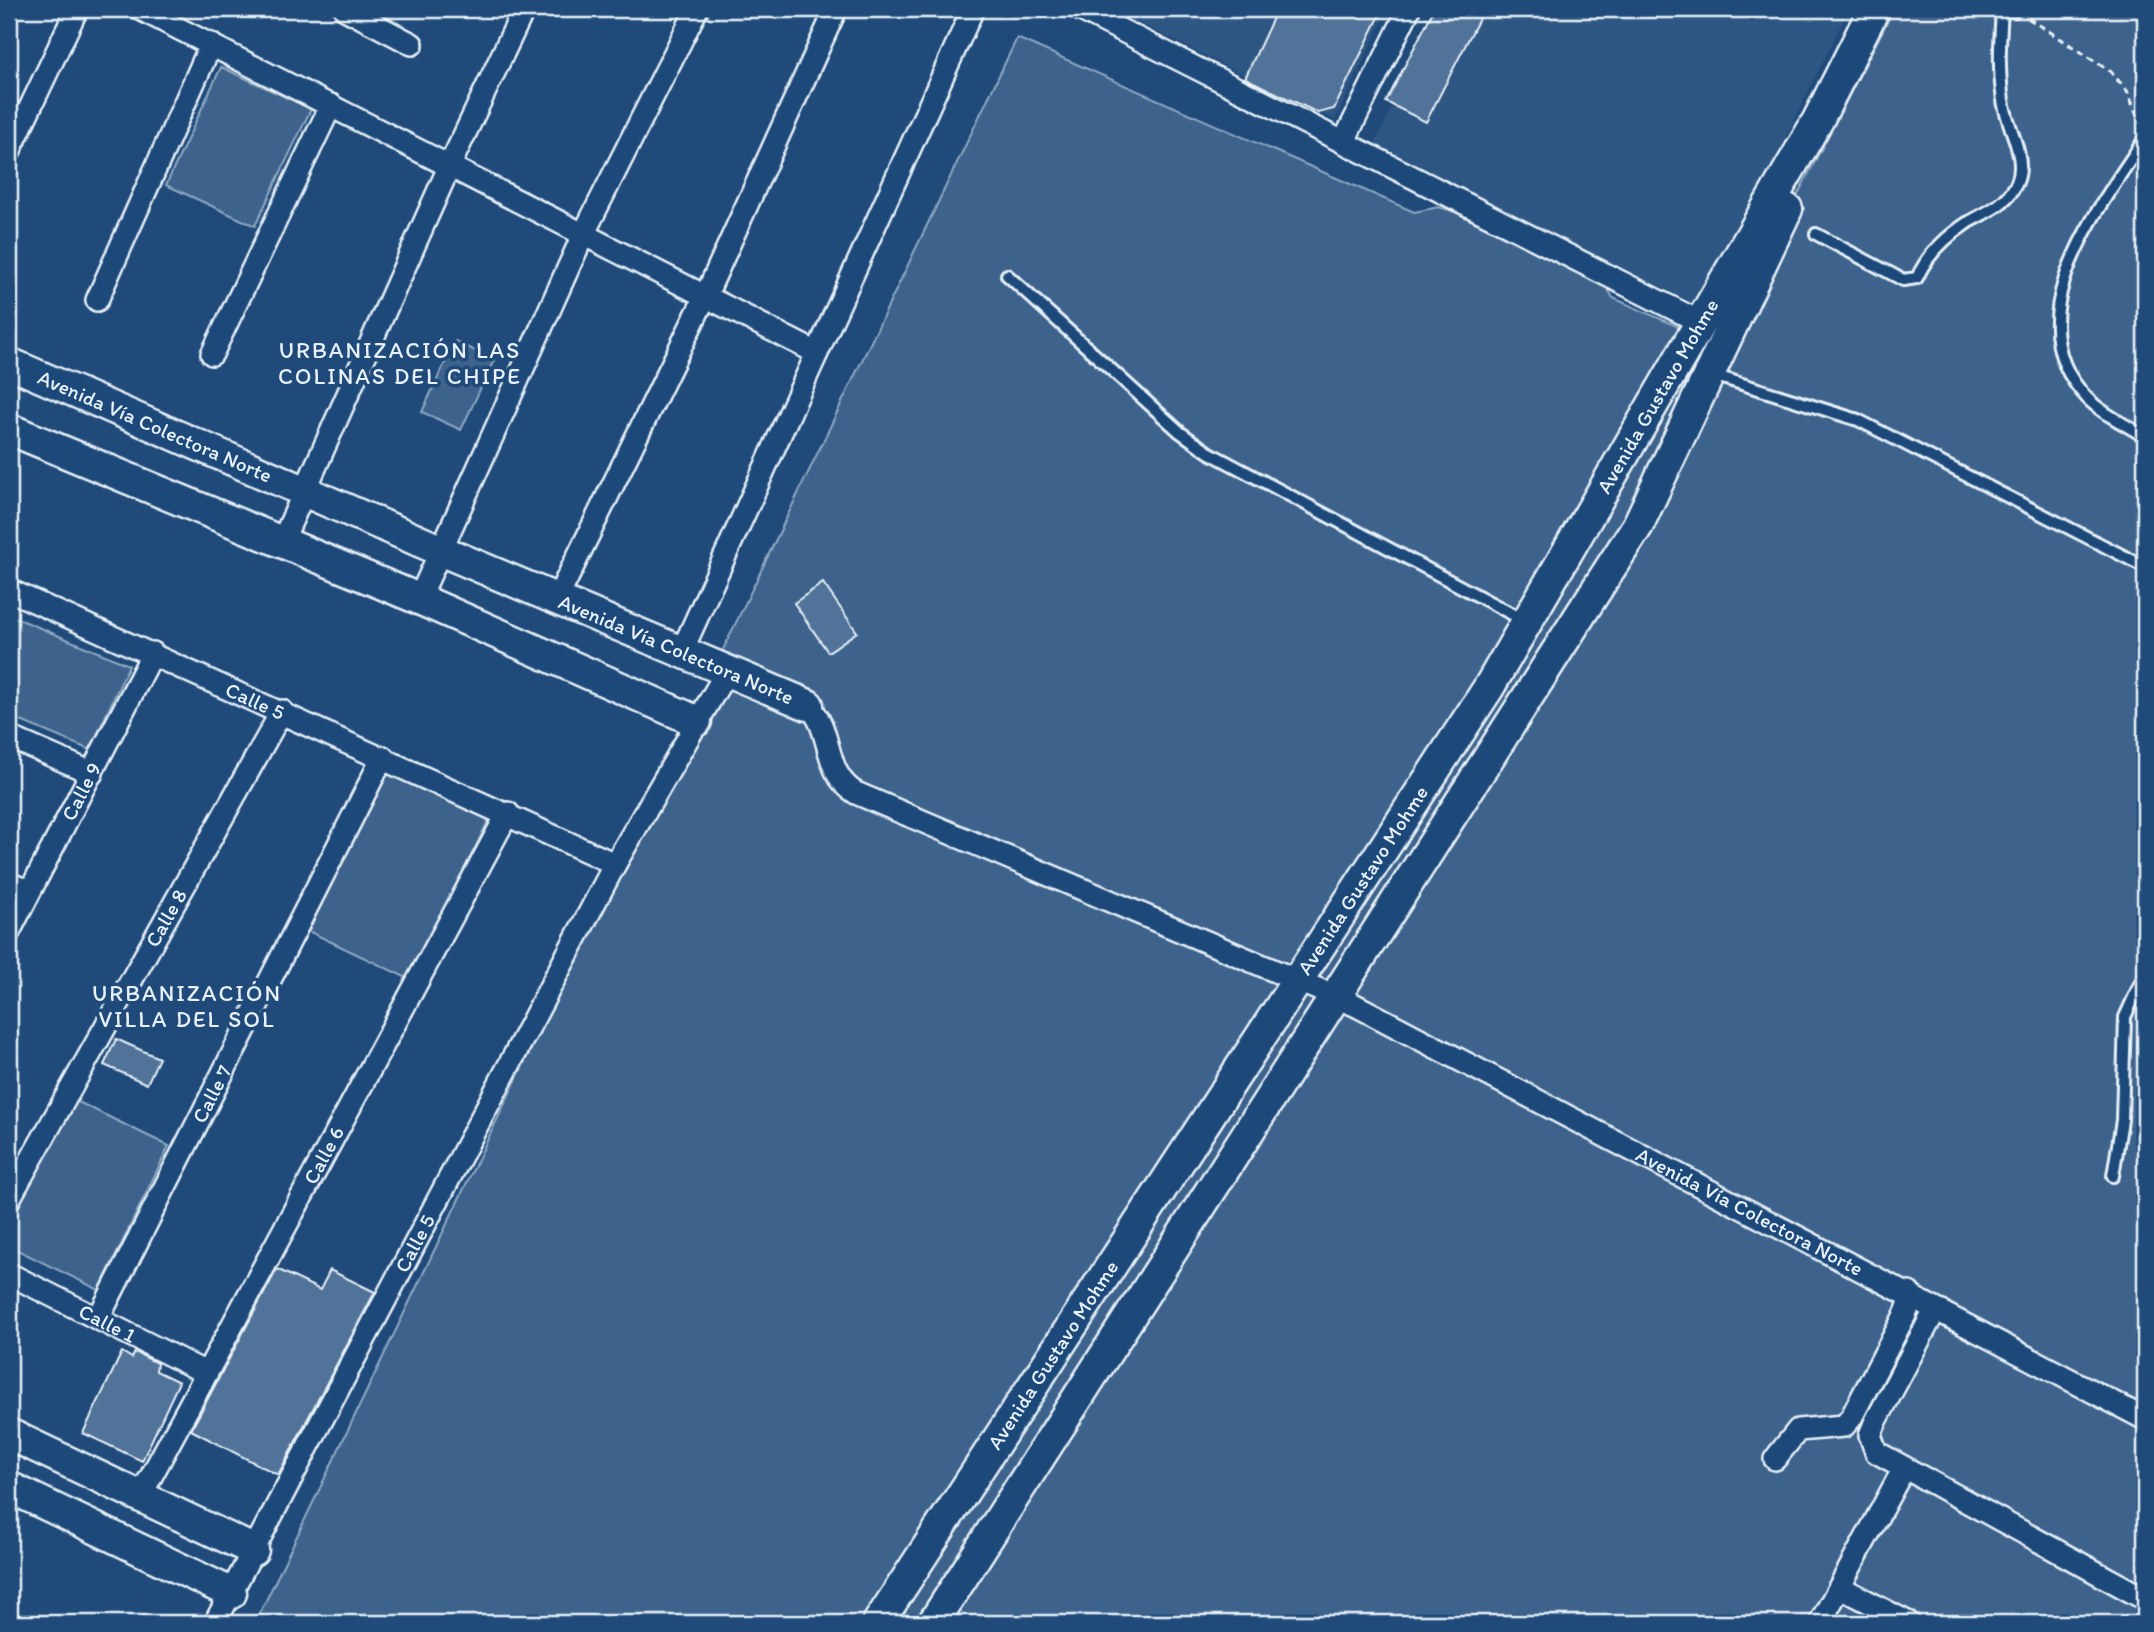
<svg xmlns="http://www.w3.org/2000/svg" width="2154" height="1632" font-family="Itim,sans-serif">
<rect width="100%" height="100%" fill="#1f4a7a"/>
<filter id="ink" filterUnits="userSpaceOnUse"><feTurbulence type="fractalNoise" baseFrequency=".0143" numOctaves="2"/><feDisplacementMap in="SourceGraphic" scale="14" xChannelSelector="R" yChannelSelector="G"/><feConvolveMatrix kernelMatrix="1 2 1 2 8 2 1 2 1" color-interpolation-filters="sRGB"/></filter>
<g filter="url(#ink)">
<!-- built -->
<g fill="#2e5683">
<polygon points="1111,9 1388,9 1335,120"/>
<polygon points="1440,9 1849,9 1702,307 1373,147"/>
</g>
<!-- green -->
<g fill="#3c628c" stroke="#92aac2" stroke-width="2">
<polygon points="1894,9 2145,9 2145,1623 275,1623 259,1615 1017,38 1414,212 1439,207 1498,225 1601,277 1613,298 1699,336 1731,323"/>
<polygon points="221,67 311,109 255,226 166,185"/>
<polygon points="455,341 494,360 461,430 422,412"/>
<polygon points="9,615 129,665 90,750 9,716"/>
<polygon points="385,766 490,817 411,980 306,930"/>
<polygon points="72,1099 169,1146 99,1290 9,1246 9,1227"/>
</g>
<!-- building -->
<g fill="#517399" stroke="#e8f1f8" stroke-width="2">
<polygon points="1277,9 1383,9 1334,109 1318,113 1245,78"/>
<polygon points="1434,9 1484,9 1426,122 1386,102"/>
<polygon points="823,583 857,632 828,652 794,603"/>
<polygon points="116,1039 159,1058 147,1084 104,1065"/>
<polygon points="277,1269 320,1290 330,1270 375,1292 278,1475 191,1430"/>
<polygon points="122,1352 132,1358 135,1352 157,1363 156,1371 179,1382 142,1461 83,1433"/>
</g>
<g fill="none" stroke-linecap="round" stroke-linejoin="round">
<!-- lane casing -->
<g stroke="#e8f1f8" stroke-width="16">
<g id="lane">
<polyline points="2014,11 2016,9"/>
<path d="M2145,138C2099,209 2010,318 2087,398C2102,414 2127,425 2145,437"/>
<path d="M1816,234L1903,280L1917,278C1927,255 1946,237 1967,223C1984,213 2004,206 2014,188C2031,161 2007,129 2003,100C1998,70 2000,40 2002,9"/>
<polyline points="1007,275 1180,432 1208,452 1525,621"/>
<polyline points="1713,375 1858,420 2145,567"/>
<polyline points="2113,1176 2122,1120 2125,1017 2145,973"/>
</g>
</g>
<!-- street casing -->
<g stroke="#e8f1f8" stroke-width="26">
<g id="street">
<polyline points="140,9 817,353"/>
<polyline points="345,9 412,44"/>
<polyline points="1079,9 1702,323"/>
<polyline points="1344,141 1409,9"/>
<polyline points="9,152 77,9"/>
<polyline points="97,300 211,44"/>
<polyline points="212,354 331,105"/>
<polyline points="282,542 450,165 524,9"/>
<path id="s1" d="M9,590L615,864"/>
<polyline points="419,599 584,233 697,9"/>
<polyline points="557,599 706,295 836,9"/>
<polyline points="681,653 973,9"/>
<path id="s2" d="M808,705C834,730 822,773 856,793L1355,1005L2145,1419"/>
<polyline points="9,737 92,773"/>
<polyline points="9,883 29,892"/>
<path id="s3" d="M9,932L153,653"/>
<path id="s4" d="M9,1199L282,711"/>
<path id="s5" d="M9,1274L206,1373"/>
<polyline points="1942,1312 1933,1314 1876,1421 1870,1435 1876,1452 2145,1599"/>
<path id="s6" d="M98,1319L383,757"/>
<polyline points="1775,1459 1798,1430 1844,1426 1851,1418 1906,1313 1910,1302 1909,1293"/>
<path id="s7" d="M140,1497L508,813"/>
<polyline points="1840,1587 1909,1623"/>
<path id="s8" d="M215,1623L615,864L727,671"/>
<polyline points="1820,1623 1904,1468"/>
</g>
</g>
<!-- secondary casing -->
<g stroke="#e8f1f8" stroke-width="35">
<g id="secondary">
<path id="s9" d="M9,363L442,551L808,705"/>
<polyline points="9,429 419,599 696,721"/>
<polyline points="9,1434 253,1550"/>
<polyline points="9,1487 231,1593"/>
<path id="s10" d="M878,1623L1489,687L1818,120L1874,9"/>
<polyline points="933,1623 1638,525 1787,209"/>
</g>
</g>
<!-- path -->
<polyline stroke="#e8f1f8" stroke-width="3.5" stroke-dasharray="7 5" stroke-linecap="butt" points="2028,18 2110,71 2127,91 2141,125"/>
<!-- lane -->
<use href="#lane" stroke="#1f4a7a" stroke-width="10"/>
<!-- street -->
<use href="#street" stroke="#1f4a7a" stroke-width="21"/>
<!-- secondary -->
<use href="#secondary" stroke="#1f4a7a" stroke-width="30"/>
</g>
</g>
<g text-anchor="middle" stroke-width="7" stroke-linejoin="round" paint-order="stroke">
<!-- street labels -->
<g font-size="21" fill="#e8f1f8" stroke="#1f4a7a">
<text dy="7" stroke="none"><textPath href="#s10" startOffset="1454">Avenida Gustavo Mohme</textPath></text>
<text dy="7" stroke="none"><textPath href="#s9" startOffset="159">Avenida Vía Colectora Norte</textPath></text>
<text dy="7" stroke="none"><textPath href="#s9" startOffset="726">Avenida Vía Colectora Norte</textPath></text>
<text dy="7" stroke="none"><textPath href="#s1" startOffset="270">Calle 5</textPath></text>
<text dy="7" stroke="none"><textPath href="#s3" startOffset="158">Calle 9</textPath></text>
<text dy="7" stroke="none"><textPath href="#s10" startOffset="887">Avenida Gustavo Mohme</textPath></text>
<text dy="7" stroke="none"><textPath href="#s4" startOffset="322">Calle 8</textPath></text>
<text dy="7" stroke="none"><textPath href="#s6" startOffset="252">Calle 7</textPath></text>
<text dy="7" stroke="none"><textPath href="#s7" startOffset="388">Calle 6</textPath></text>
<text dy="7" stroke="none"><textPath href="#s2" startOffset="1090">Avenida Vía Colectora Norte</textPath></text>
<text dy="7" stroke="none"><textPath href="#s8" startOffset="429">Calle 5</textPath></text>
<text dy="7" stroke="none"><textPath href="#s5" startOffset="110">Calle 1</textPath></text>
<text dy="7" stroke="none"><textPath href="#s10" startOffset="320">Avenida Gustavo Mohme</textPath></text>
</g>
<!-- neighbourhood labels -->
<g font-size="23" letter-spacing="2" fill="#e8f1f8" stroke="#1f4a7a">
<text x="400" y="358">URBANIZACIÓN LAS<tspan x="400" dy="26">COLINAS DEL CHIPE</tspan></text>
<text x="187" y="1001">URBANIZACIÓN<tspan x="187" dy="26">VILLA DEL SOL</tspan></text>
</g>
</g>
<!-- margin -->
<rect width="2154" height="1632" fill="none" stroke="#1f4a7a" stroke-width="35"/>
<rect x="18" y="18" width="2119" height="1597" fill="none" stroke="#e8f1f8" stroke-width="2.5" filter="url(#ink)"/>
</svg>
